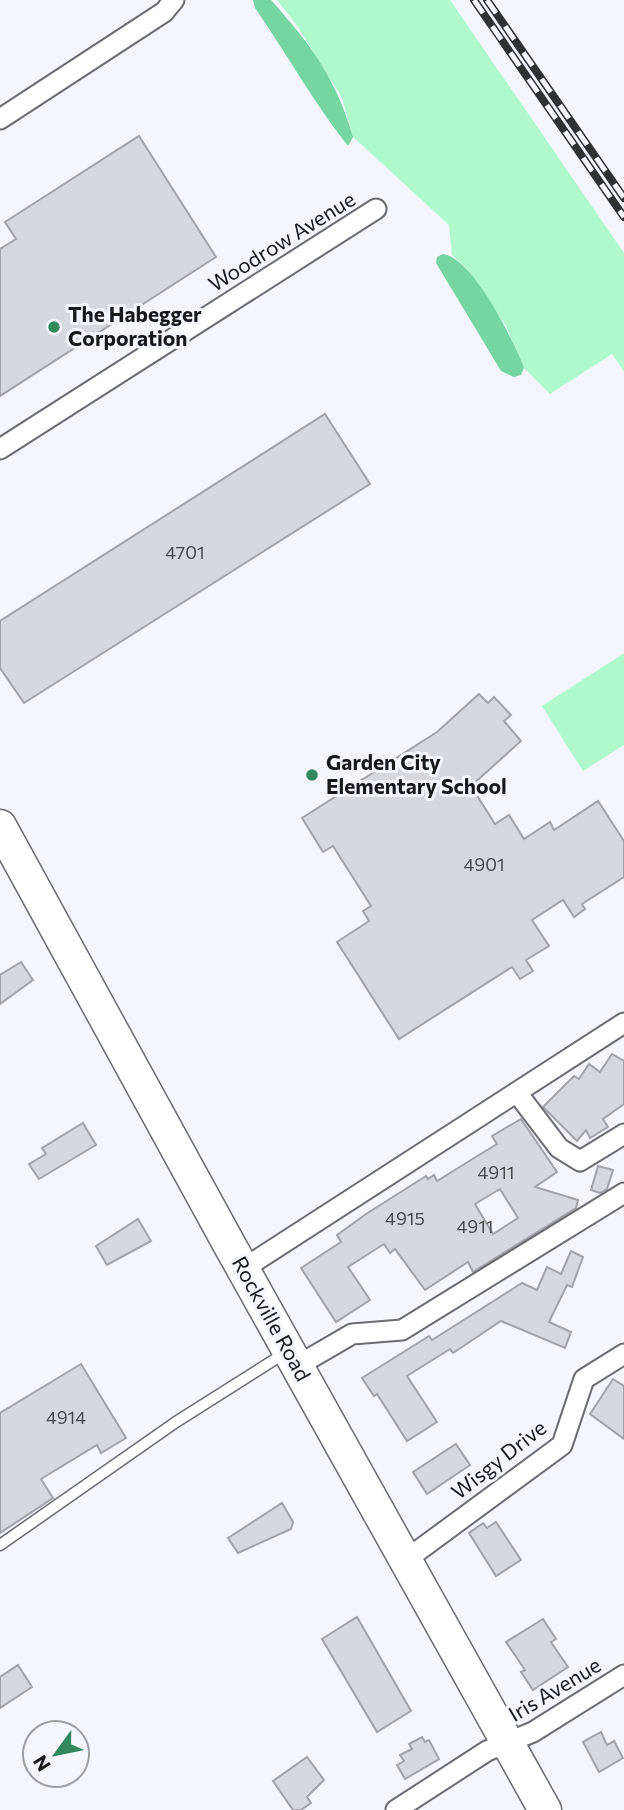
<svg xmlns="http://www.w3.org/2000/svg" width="624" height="1810" font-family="Commissioner,sans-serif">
<rect width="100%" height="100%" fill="#f5f6fd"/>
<!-- green -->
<g fill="#aff9cd">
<polygon points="277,0 450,0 624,253 624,371 612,354 550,394 524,368 506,326 465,267 452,255 449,225 353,137 342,98 298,27"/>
<polygon points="624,653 624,745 583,771 542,706"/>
</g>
<!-- water -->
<g fill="#76d5a0">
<path d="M253,0H271C311,45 336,78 353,137L348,146C313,102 287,54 255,8Z"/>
<path d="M443,254C472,257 514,341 524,368L521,375L514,377L501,371L436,263L437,257Z"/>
</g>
<!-- building -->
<g fill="#d7d8de" stroke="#a2a2a8" stroke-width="2" fill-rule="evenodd">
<polygon points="139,136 216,257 0,396 0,249 16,239 5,222"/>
<polygon points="325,414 370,484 24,703 0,668 0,621"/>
<polygon points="479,694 488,703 494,697 511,715 504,721 521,741 471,786 495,824 509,815 524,839 550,822 554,830 598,801 624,841 624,877 582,904 585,909 574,917 563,900 532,920 549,946 526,960 533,971 520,979 512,967 399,1039 337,942 369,921 363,911 371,906 333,846 323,852 302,818 437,732"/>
<polygon points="21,962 33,980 0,1004 0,975"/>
<polygon points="612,1054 624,1061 624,1104 603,1119 608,1127 590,1138 586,1130 577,1141 543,1107 574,1076 579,1079 589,1064 600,1072"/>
<path d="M521,1119L557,1172L535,1187L578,1200L576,1208L473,1272L468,1262L425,1290L395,1249L390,1253L384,1244L348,1267L370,1300L336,1322L301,1268L341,1242L337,1235L366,1214L426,1176L428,1179L434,1175L437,1181L479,1155L497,1144L492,1136ZM500,1189L518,1218L493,1234L475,1204Z"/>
<polygon points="83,1123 96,1145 39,1179 29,1164 46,1154 42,1148"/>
<polygon points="598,1166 613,1170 607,1189 600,1193 591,1190"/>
<polygon points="138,1219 151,1241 107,1265 96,1246"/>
<polygon points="571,1251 583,1257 572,1287 567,1285 549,1322 571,1332 565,1348 501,1321 453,1353 450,1349 407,1376 437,1422 407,1441 377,1394 374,1396 362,1378 429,1336 432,1340 522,1283 537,1290 547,1267 561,1274"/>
<polygon points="81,1364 126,1438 101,1453 97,1445 41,1479 53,1498 0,1533 0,1413"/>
<polygon points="613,1379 624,1386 624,1439 590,1414"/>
<polygon points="456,1444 470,1465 427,1494 413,1472"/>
<polygon points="282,1503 293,1522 291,1529 238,1553 228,1538"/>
<polygon points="496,1522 521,1560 496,1576 469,1533 483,1523 487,1528"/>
<polygon points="357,1617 411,1711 377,1732 322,1639"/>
<polygon points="543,1619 556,1639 551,1642 568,1667 533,1690 521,1672 525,1670 506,1642"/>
<polygon points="18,1665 32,1687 0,1708 0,1677"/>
<polygon points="601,1732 607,1745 614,1741 623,1758 599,1772 583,1742"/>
<polygon points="422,1737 425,1742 429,1740 439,1759 405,1779 397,1765 404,1761 400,1755 412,1749 409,1744"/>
<polygon points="307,1757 324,1780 307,1797 311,1803 301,1810 293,1810 273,1781"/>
</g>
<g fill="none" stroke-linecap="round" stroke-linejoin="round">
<!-- service casing -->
<g stroke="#6b6b71" stroke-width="13">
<polyline id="service" points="0,1545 176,1422 285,1353"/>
</g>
<!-- minor casing -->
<g stroke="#6b6b71" stroke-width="23">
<g id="minor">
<polyline points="0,119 164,12 174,0"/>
<polyline points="0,449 376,209"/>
<polyline points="518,1094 559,1148 580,1161 624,1134"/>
<polyline points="243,1269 624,1023"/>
<polyline points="297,1366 352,1334 402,1330 624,1193"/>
<polyline points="407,1559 562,1445 584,1379 624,1354"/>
<polyline points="396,1810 487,1751 533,1732 624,1675"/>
</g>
</g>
<!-- primary casing -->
<g stroke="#6b6b71" stroke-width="35">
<polyline id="primary" points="0,826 229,1244 545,1810"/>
</g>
<!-- service -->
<use href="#service" stroke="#fff" stroke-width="10"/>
<!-- minor -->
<use href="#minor" stroke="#fff" stroke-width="19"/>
<!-- primary -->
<use href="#primary" stroke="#fff" stroke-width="32"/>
<!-- rail casing -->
<g stroke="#303133" stroke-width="8">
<g id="rail">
<polyline points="474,0 624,217"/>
<polyline points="487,0 624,198"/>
</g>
</g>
<!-- rail -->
<use href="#rail" stroke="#f5f6fd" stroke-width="5" stroke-dasharray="16" stroke-linecap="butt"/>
</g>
<!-- markers -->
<g fill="#31885c" stroke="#f5f6fd" stroke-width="2.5">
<circle cx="54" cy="327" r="7"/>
<circle cx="312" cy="775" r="7"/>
</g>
<g text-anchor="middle" stroke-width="6" stroke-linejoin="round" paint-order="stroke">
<!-- number labels -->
<g font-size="18" fill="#48484b">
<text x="185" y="559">4701</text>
<text x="484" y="871">4901</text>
<text x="496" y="1179">4911</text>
<text x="405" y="1225">4915</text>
<text x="475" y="1233">4911</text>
<text x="66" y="1424">4914</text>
</g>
<!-- street labels -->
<g font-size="21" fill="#18181a" stroke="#f5f6fd">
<text transform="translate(282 242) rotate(-32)" y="7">Woodrow Avenue</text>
<text transform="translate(271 1319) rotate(61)" y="7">Rockville Road</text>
<text transform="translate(499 1460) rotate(-38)" y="7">Wisgy Drive</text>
<text transform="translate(555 1690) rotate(-31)" y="7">Iris Avenue</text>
</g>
<!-- poi labels -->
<g font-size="21" font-weight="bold" fill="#18181a" stroke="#f5f6fd" text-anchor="start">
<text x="68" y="322">The Habegger<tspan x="68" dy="24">Corporation</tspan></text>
<text x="326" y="770">Garden City<tspan x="326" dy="24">Elementary School</tspan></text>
</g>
</g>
<!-- north arrow -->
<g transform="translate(56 1754) rotate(237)"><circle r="33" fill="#f5f6fd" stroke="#9d9da2" stroke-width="2"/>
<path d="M0-5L12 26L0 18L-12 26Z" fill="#31885c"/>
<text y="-10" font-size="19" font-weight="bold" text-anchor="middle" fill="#18181a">N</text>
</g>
</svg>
